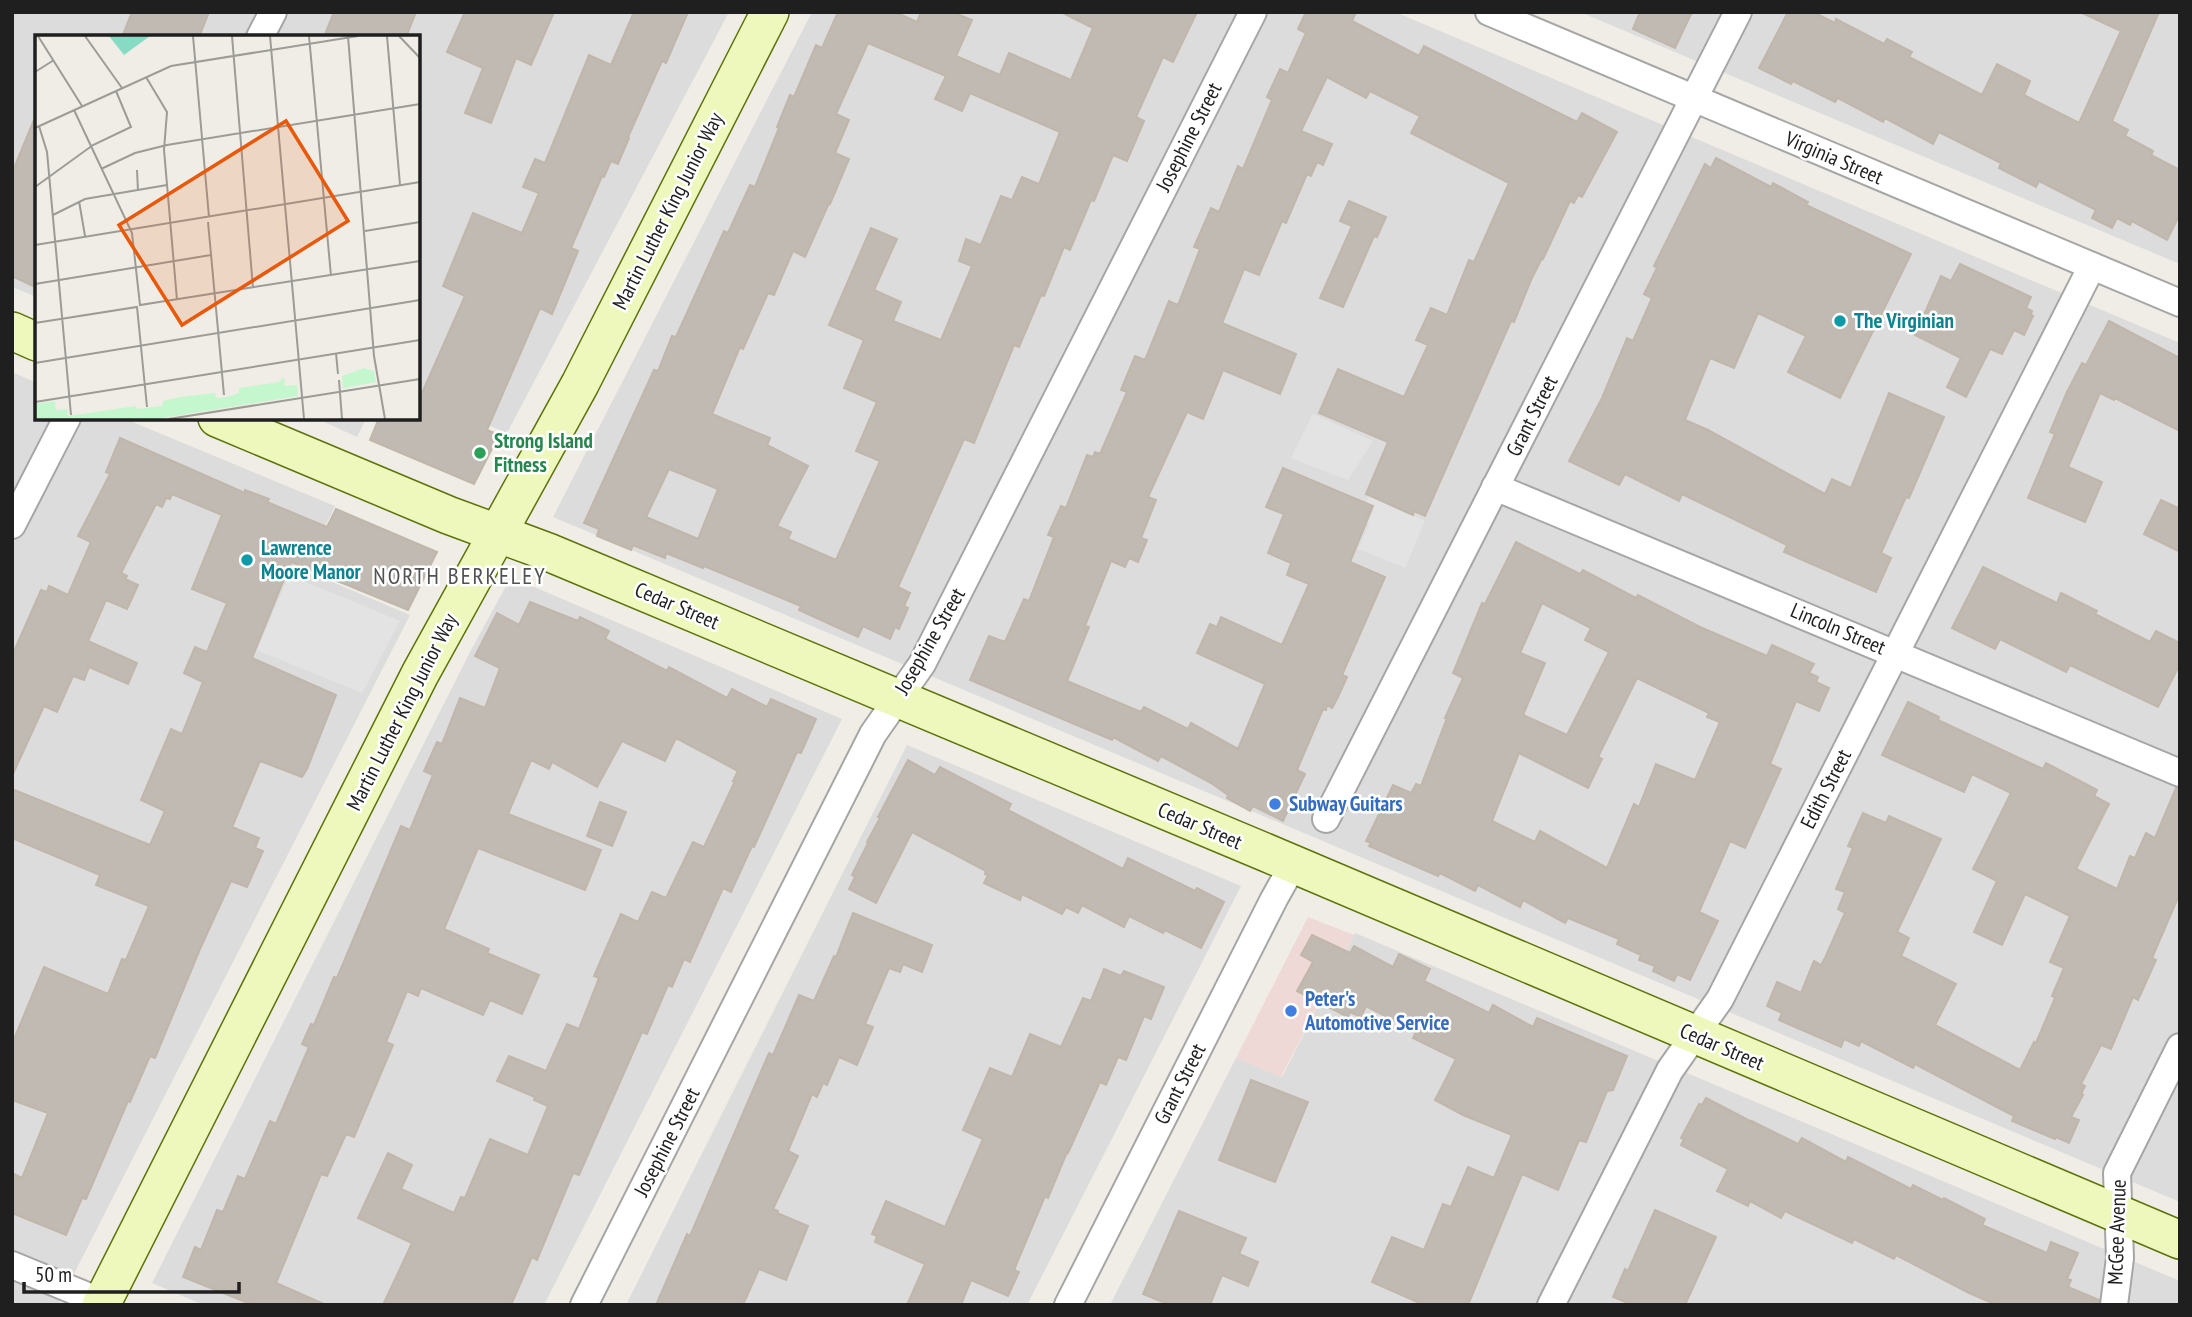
<svg xmlns="http://www.w3.org/2000/svg" width="2192" height="1317" font-family="'PT Sans Narrow',sans-serif">
<rect width="100%" height="100%" fill="#efede6"/>
<!-- residential -->
<g fill="#dddcdc">
<polygon points="12,12 729,12 507,433 418,395 418,37 37,37 37,297 12,287"/>
<polygon points="812,12 1395,12 2180,343 2180,1202 553,517"/>
<polygon points="1580,12 2180,12 2180,264 1746,82"/>
<polygon points="12,372 37,383 37,418 123,418 335,506 304,570 410,615 58,1305 12,1305"/>
<polygon points="316,418 366,418 357,437"/>
<polygon points="511,577 842,719 544,1305 204,1305 152,1283 471,650"/>
<polygon points="907,745 1241,886 1027,1305 626,1305"/>
<polygon points="1355,933 2180,1281 2180,1305 1110,1305 1236,1058 1282,1077"/>
</g>
<!-- commercial -->
<polygon fill="#efd9d6" points="1308,917 1354,935 1281,1077 1236,1058"/>
<!-- parking -->
<g fill="#e3e3e3">
<polygon points="1313,414 1373,441 1348,480 1291,458"/>
<polygon points="1369,496 1425,521 1405,568 1358,549 1369,524 1359,521"/>
<polygon points="289,575 400,621 362,693 257,650"/>
</g>
<!-- building -->
<g fill="#c0bab2" stroke="#c0b6a9" stroke-width="2" fill-rule="evenodd">
<polygon points="132,12 209,12 199,37 122,37"/>
<polygon points="334,12 416,12 406,37 324,37"/>
<polygon points="465,12 554,12 531,65 516,58 491,123 465,113 483,68 447,52"/>
<polygon points="634,12 688,12 666,63 662,61 628,137 629,138 618,164 611,161 604,177 602,176 571,248 578,251 552,314 540,308 487,430 499,435 474,484 370,440 379,418 418,418 418,402 465,296 443,286 473,213 522,233 539,193 523,187 535,159 545,163 589,55 611,65"/>
<path d="M838,12H895L917,22L921,12H952L972,20L956,56L1000,75L1009,53L1071,80L1093,28L1061,12H1197L1173,62L1163,57L1136,117L1144,121L1127,161L1113,155L1094,201L1091,200L1070,250L1064,247L1044,296L1041,295L1019,347L1014,345L974,443L964,439L898,587L910,593L904,606L908,608L899,629L895,627L890,639L863,626L858,637L799,610L801,606L704,566L703,568L666,553L665,558L633,545L631,550L597,536L599,529L584,523L654,370L658,371L672,336L676,337L724,231L728,233L750,185L755,187L779,128L777,127L790,95L794,97L816,45L822,48ZM868,43L946,76L935,99L962,111L970,93L1060,132L1039,184L1022,177L1012,200L1001,196L981,245L966,239L959,261L972,266L941,340L893,321L901,302L874,290L897,239L871,228L829,325L864,340L844,388L877,402L856,451L880,461L836,560L788,539L791,532L777,526L808,466L767,445L770,438L712,414L740,347L743,349L768,293L774,295L793,251L805,257L829,203L830,204L849,159L835,153L849,120L836,114ZM669,469L718,489L698,539L646,517Z"/>
<polygon points="1306,12 1356,12 1352,21 1419,56 1424,46 1577,122 1582,113 1617,132 1582,197 1578,195 1574,203 1570,201 1543,259 1542,258 1531,280 1514,322 1511,321 1425,516 1414,511 1413,515 1366,494 1388,442 1319,413 1338,369 1404,397 1428,345 1416,340 1431,308 1447,315 1469,260 1474,262 1509,183 1411,133 1420,116 1370,91 1366,98 1327,77 1301,131 1332,144 1323,165 1317,162 1311,176 1307,174 1286,223 1282,221 1259,275 1244,269 1222,323 1296,354 1280,394 1223,370 1203,419 1187,412 1148,497 1156,500 1141,538 1147,540 1138,562 1129,558 1125,567 1111,561 1085,626 1089,627 1067,681 1141,712 1144,707 1188,729 1191,723 1238,749 1265,684 1197,653 1210,624 1217,627 1221,617 1282,645 1309,584 1287,575 1291,563 1268,553 1284,514 1266,507 1283,468 1373,506 1350,562 1385,577 1342,675 1347,677 1338,697 1332,708 1327,705 1326,710 1323,709 1297,770 1305,774 1283,821 1253,806 1250,811 1227,798 1228,795 1211,783 1161,756 1158,761 1113,737 1112,740 970,680 989,636 1005,642 1024,599 1029,601 1054,537 1048,535 1061,506 1066,508 1087,455 1093,457 1095,452 1100,454 1127,392 1121,390 1135,356 1145,360 1169,301 1178,305 1200,249 1194,247 1211,208 1219,212 1238,166 1243,169 1272,100 1267,97 1280,69 1288,73 1306,33 1298,29"/>
<polygon points="1640,12 1692,12 1675,48 1633,29"/>
<polygon points="1788,12 1813,12 1835,23 1836,19 1884,44 1887,39 1912,52 1909,57 1982,95 1997,64 2030,81 2024,95 2079,123 2121,31 2080,12 2159,12 2112,121 2128,130 2125,136 2153,151 2151,155 2180,170 2180,214 2167,240 2132,221 2130,225 2117,218 2112,228 2092,218 2096,210 2039,181 2036,187 1999,168 2001,163 1939,132 1933,144 1885,118 1883,122 1838,98 1835,102 1793,81 1791,84 1759,68"/>
<polygon points="36,115 37,115 37,288 12,276 12,173"/>
<polygon points="1716,158 1771,187 1773,183 1808,202 1806,205 1911,254 1840,398 1788,372 1806,336 1758,313 1734,368 1710,358 1685,420 1708,430 1825,494 1832,479 1851,488 1889,393 1944,417 1909,498 1906,497 1881,553 1891,558 1876,592 1784,552 1787,545 1682,494 1679,501 1625,474 1619,485 1569,461 1602,398 1627,338 1633,341 1652,298 1644,294 1657,268 1654,266 1705,164 1711,168"/>
<polygon points="1349,201 1386,217 1377,237 1374,236 1343,307 1320,298 1352,226 1340,221"/>
<polygon points="1960,264 2031,297 2026,308 2032,311 2031,315 2033,316 2024,335 2014,330 2002,354 1990,349 1966,397 1947,387 1961,358 1915,335 1941,276 1951,281"/>
<polygon points="2109,321 2180,358 2180,431 2115,398 2114,400 2100,393 2068,467 2102,482 2085,522 2028,498 2055,434 2050,432 2067,392 2082,363 2086,365"/>
<polygon points="120,438 245,493 245,490 269,499 267,502 327,527 336,509 437,552 408,610 291,562 252,658 336,695 307,769 302,777 260,761 232,827 259,838 255,848 263,851 247,887 231,881 200,949 155,1058 150,1056 130,1102 128,1101 86,1199 82,1198 66,1235 12,1213 12,1173 22,1178 48,1113 12,1100 12,1044 44,967 108,994 122,959 126,960 149,906 96,885 100,875 12,838 12,789 150,845 165,811 141,800 171,729 182,734 203,682 184,673 195,647 207,652 227,603 192,589 222,515 172,494 170,499 166,498 162,507 156,504 121,573 127,576 125,579 138,585 127,609 106,600 88,641 137,663 128,684 89,667 84,680 73,676 57,712 44,706 12,776 12,656 41,590 47,592 49,586 68,595 91,542 78,536 110,474 106,472"/>
<polygon points="2161,500 2180,509 2180,552 2144,534"/>
<path d="M1516,542L1580,574L1583,570L1636,598L1638,595L1700,627L1767,656L1772,645L1814,664L1809,673L1818,677L1816,682L1829,688L1819,711L1796,701L1770,764L1781,769L1745,848L1730,841L1699,912L1718,921L1690,980L1677,974L1674,981L1653,971L1655,966L1639,960L1641,955L1617,944L1619,939L1568,918L1565,923L1523,900L1520,907L1478,885L1475,891L1440,873L1438,876L1369,846L1371,843L1366,841L1393,785L1411,793L1416,784L1421,786L1447,718H1445L1463,678L1453,673L1482,603L1485,604ZM1542,603L1591,628L1585,640L1609,652L1567,735L1523,715L1545,663L1520,653ZM1637,678L1709,713L1707,717L1720,722L1695,780L1656,764L1639,807L1634,804L1607,868L1540,831L1535,842L1492,821L1519,753L1588,788L1602,759L1598,757Z"/>
<polygon points="1983,567 2057,603 2061,593 2097,611 2095,614 2150,642 2156,631 2180,643 2180,664 2158,707 2070,665 2066,672 2000,639 1995,649 1952,628"/>
<polygon points="530,602 578,621 580,617 609,631 605,639 667,671 669,667 727,698 732,689 767,707 771,699 816,719 801,753 797,752 754,847 752,846 731,892 723,888 690,962 684,959 672,987 668,985 647,1034 642,1032 579,1175 573,1173 537,1260 532,1257 511,1305 383,1305 412,1243 358,1218 388,1153 412,1165 401,1189 454,1213 461,1197 465,1198 490,1139 528,1155 548,1106 534,1100 535,1097 497,1081 509,1056 546,1071 567,1024 579,1029 599,978 594,976 621,914 638,922 652,892 666,898 693,842 704,847 735,781 733,781 738,771 676,738 665,761 622,741 597,787 552,762 549,769 531,760 508,814 601,850 585,890 478,848 444,929 489,949 487,953 539,975 522,1014 490,1000 483,1015 421,988 418,996 407,991 386,1042 393,1045 354,1137 346,1134 327,1176 321,1174 276,1283 326,1305 253,1305 183,1277 195,1247 201,1250 217,1210 223,1212 238,1176 245,1179 270,1121 276,1124 309,1047 302,1044 311,1024 314,1025 334,977 337,978 401,826 410,830 433,775 424,771 437,742 442,744 460,698 485,708 500,668 475,656 497,613 519,625"/>
<polygon points="1908,702 1939,717 1938,720 2043,769 2046,763 2097,790 2094,796 2109,804 2076,869 2117,889 2130,856 2135,858 2146,833 2155,838 2176,788 2180,788 2180,893 2152,958 2156,960 2138,1000 2133,997 2111,1049 2101,1045 2081,1084 2085,1086 2081,1094 2083,1095 2071,1117 2079,1120 2069,1143 2056,1137 2055,1139 2012,1121 2014,1116 1915,1064 1913,1068 1861,1041 1859,1046 1844,1039 1841,1047 1779,1020 1782,1013 1767,1006 1777,982 1801,993 1814,961 1821,965 1825,958 1845,913 1838,909 1845,892 1836,889 1853,848 1848,846 1863,813 1886,823 1889,816 1941,839 1897,932 1909,938 1901,956 1956,984 1935,1025 2020,1070 2034,1042 2036,1043 2055,998 2052,996 2064,968 2050,962 2070,916 2025,894 2002,945 1974,932 1997,881 1973,869 2011,793 1972,774 1964,792 1882,755"/>
<polygon points="908,760 935,775 940,767 1011,804 1008,810 1123,869 1128,858 1195,891 1197,888 1224,902 1201,948 1165,930 1163,933 1129,916 1124,927 1082,905 1078,913 1066,907 1062,914 1022,894 1020,900 984,883 988,875 985,874 986,871 912,832 876,903 849,889 855,877 852,875 868,843 867,842 880,818 878,817"/>
<polygon points="600,802 626,812 612,846 587,836"/>
<polygon points="853,913 932,945 922,972 903,964 900,972 889,968 865,1024 873,1027 857,1065 839,1057 827,1085 823,1083 817,1097 812,1094 788,1151 798,1156 773,1209 778,1211 777,1213 808,1226 786,1280 759,1269 743,1305 656,1305 687,1234 690,1236 769,1053 773,1055 799,995 814,1001 834,956 836,957"/>
<polygon points="1312,935 1350,953 1354,946 1393,967 1399,954 1430,969 1424,981 1489,1013 1493,1005 1533,1027 1537,1018 1627,1056 1613,1090 1607,1091 1586,1142 1579,1140 1558,1190 1522,1174 1468,1305 1424,1305 1372,1282 1392,1237 1424,1250 1443,1204 1451,1207 1468,1167 1494,1178 1512,1135 1463,1115 1435,1100 1456,1059 1413,1038 1416,1032 1366,1006 1361,1017 1350,1012 1348,1017 1297,991 1313,962 1301,955"/>
<polygon points="1104,969 1121,976 1124,971 1164,987 1151,1019 1144,1016 1126,1060 1118,1057 1106,1085 1100,1082 1068,1153 1067,1152 1048,1198 1045,1196 1014,1270 1019,1272 1008,1296 971,1280 961,1305 907,1305 925,1264 875,1242 877,1236 872,1234 886,1201 945,1227 983,1139 963,1130 990,1068 1012,1077 1030,1034 1061,1047 1083,998 1091,1001"/>
<polygon points="1251,1080 1308,1102 1275,1182 1219,1160"/>
<polygon points="1706,1098 1752,1122 1752,1121 1798,1144 1802,1138 1846,1162 1848,1157 1911,1189 1913,1185 1943,1200 1944,1198 1985,1219 1982,1225 2047,1253 2051,1242 2078,1253 2067,1279 2071,1280 2068,1287 2099,1300 2099,1305 1997,1305 1969,1293 1896,1255 1894,1259 1854,1239 1852,1243 1785,1211 1781,1218 1750,1201 1748,1206 1717,1191 1728,1169 1681,1145 1684,1139 1681,1138 1699,1104 1702,1105"/>
<polygon points="1655,1210 1716,1237 1685,1305 1633,1305 1613,1297 1625,1269 1628,1271"/>
<polygon points="1179,1211 1246,1238 1239,1254 1258,1262 1248,1286 1222,1275 1210,1305 1170,1305 1143,1294"/>
</g>
<g fill="none" stroke-linecap="round" stroke-linejoin="round">
<!-- street casing -->
<g stroke="#a6a6a6" stroke-width="30">
<g id="street">
<polyline points="1489,12 2180,303"/>
<polyline points="260,37 273,12"/>
<polyline points="1495,487 2180,773"/>
<polyline points="12,525 67,418"/>
<polyline points="1326,819 1738,12"/>
<polyline points="12,1265 109,1305"/>
<polyline points="584,1305 873,734 922,664 1253,12"/>
<polyline points="1068,1305 1274,899 1293,865"/>
<polyline points="1551,1305 1670,1070 1720,999 2092,266"/>
<polyline points="2114,1305 2120,1258 2117,1173 2180,1047"/>
</g>
</g>
<!-- secondary casing -->
<g stroke="#5c7309" stroke-width="40">
<g id="secondary">
<polyline points="12,331 37,342"/>
<polyline points="217,418 448,515 548,552 1267,853 2180,1240"/>
<polyline points="101,1305 420,674 580,384 770,12"/>
</g>
</g>
<!-- street -->
<use href="#street" stroke="#fff" stroke-width="26"/>
<!-- secondary -->
<use href="#secondary" stroke="#eef7bc" stroke-width="37"/>
</g>
<!-- markers -->
<g fill="#0f9aa8" stroke="#fff" stroke-width="2.5">
<circle cx="1840" cy="321" r="7"/>
<circle cx="247" cy="560" r="7"/>
</g>
<circle fill="#2e9e5b" stroke="#fff" stroke-width="2.5" cx="480" cy="453" r="7"/>
<g fill="#3f7fe0" stroke="#fff" stroke-width="2.5">
<circle cx="1275" cy="804" r="7"/>
<circle cx="1291" cy="1011" r="7"/>
</g>
<g text-anchor="middle" stroke-width="5" stroke-linejoin="round" paint-order="stroke">
<!-- street labels -->
<g font-size="21" fill="#1f1f1f" stroke="#fff">
<text transform="translate(1189 137) rotate(-63)" y="7">Josephine Street</text>
<text transform="translate(1834 158) rotate(23)" y="7">Virginia Street</text>
<text transform="translate(668 211) rotate(-63)" y="7">Martin Luther King Junior Way</text>
<text transform="translate(1532 416) rotate(-63)" y="7">Grant Street</text>
<text transform="translate(677 606) rotate(23)" y="7">Cedar Street</text>
<text transform="translate(1838 629) rotate(23)" y="7">Lincoln Street</text>
<text transform="translate(930 641) rotate(-60)" y="7">Josephine Street</text>
<text transform="translate(402 712) rotate(-63)" y="7">Martin Luther King Junior Way</text>
<text transform="translate(1826 789) rotate(-63)" y="7">Edith Street</text>
<text transform="translate(1200 826) rotate(23)" y="7">Cedar Street</text>
<text transform="translate(1722 1047) rotate(23)" y="7">Cedar Street</text>
<text transform="translate(1180 1084) rotate(-63)" y="7">Grant Street</text>
<text transform="translate(667 1142) rotate(-63)" y="7">Josephine Street</text>
<text transform="translate(2117 1232) rotate(-88)" y="7">McGee Avenue</text>
</g>
<!-- culture labels -->
<g font-size="21" font-weight="bold" fill="#0d838f" stroke="#fff" text-anchor="start">
<text x="1854" y="328">The Virginian</text>
<text x="261" y="555">Lawrence<tspan x="261" dy="24">Moore Manor</tspan></text>
</g>
<!-- leisure labels -->
<g font-size="21" font-weight="bold" fill="#27864d" stroke="#fff" text-anchor="start">
<text x="494" y="448">Strong Island<tspan x="494" dy="24">Fitness</tspan></text>
</g>
<!-- shop labels -->
<g font-size="21" font-weight="bold" fill="#366cbe" stroke="#fff" text-anchor="start">
<text x="1289" y="811">Subway Guitars</text>
<text x="1305" y="1006">Peter's<tspan x="1305" dy="24">Automotive Service</tspan></text>
</g>
<!-- neighbourhood labels -->
<g font-size="23" letter-spacing="2" fill="#525252" stroke="#fff">
<text x="460" y="584">NORTH BERKELEY</text>
</g>
</g>
<!-- overview -->
<g transform="translate(35 35)">
<rect width="385" height="385" fill="#efede6"/>
<path d="M329,333L339,336L341,347L308,353L307,341ZM249,342L250,351L262,350L263,361L122,384H0V369L20,366L21,375L32,374L33,381L101,371L102,374L127,371L128,366L145,362L180,358L181,363L192,362L204,358V353L244,347Z" fill="#c5f7ce"/>
<path d="M74,1H115L89,20Z" fill="#87dbc4"/>
<path fill="none" stroke="#9c9b96" stroke-width="2" d="M3,1L47,71M50,1L87,53M158,1L174,182M197,1L218,253M235,1L269,384M274,1L296,241M313,1L339,321L350,384M352,1L365,150M364,1L385,23M0,37L19,25M111,42L132,77L129,115L142,265M39,75L97,198L105,270L385,226M4,91L12,117L36,380M0,93L136,31L323,1M66,134L100,118L132,110L385,69M102,135L103,156M0,152L58,110L96,92L81,56M44,166L50,201M18,180L50,164L132,150M173,187L189,360M330,196L385,187M0,210L385,147M0,249L176,220M0,288L102,272L112,372M301,318L303,339M0,328L385,265M304,345L307,384M0,367L385,305M134,384L385,344"/>
<path fill="#e8590c" fill-opacity="0.15" stroke="#e8590c" stroke-width="3.5" d="M251,86L313,186L147,290L84,190Z"/>
<rect width="385" height="385" fill="none" stroke="#1f1f1f" stroke-width="3.5"/>
</g>
<!-- border -->
<rect width="2192" height="1317" fill="none" stroke="#1f1f1f" stroke-width="28"/>
<!-- scale -->
<path d="M24 1282v10h215v-10" fill="none" stroke="#1f1f1f" stroke-width="3.5"/>
<text x="35" y="1282" font-size="21" fill="#1f1f1f" stroke="#ffffff" stroke-width="5" paint-order="stroke">50 m</text>
</svg>
